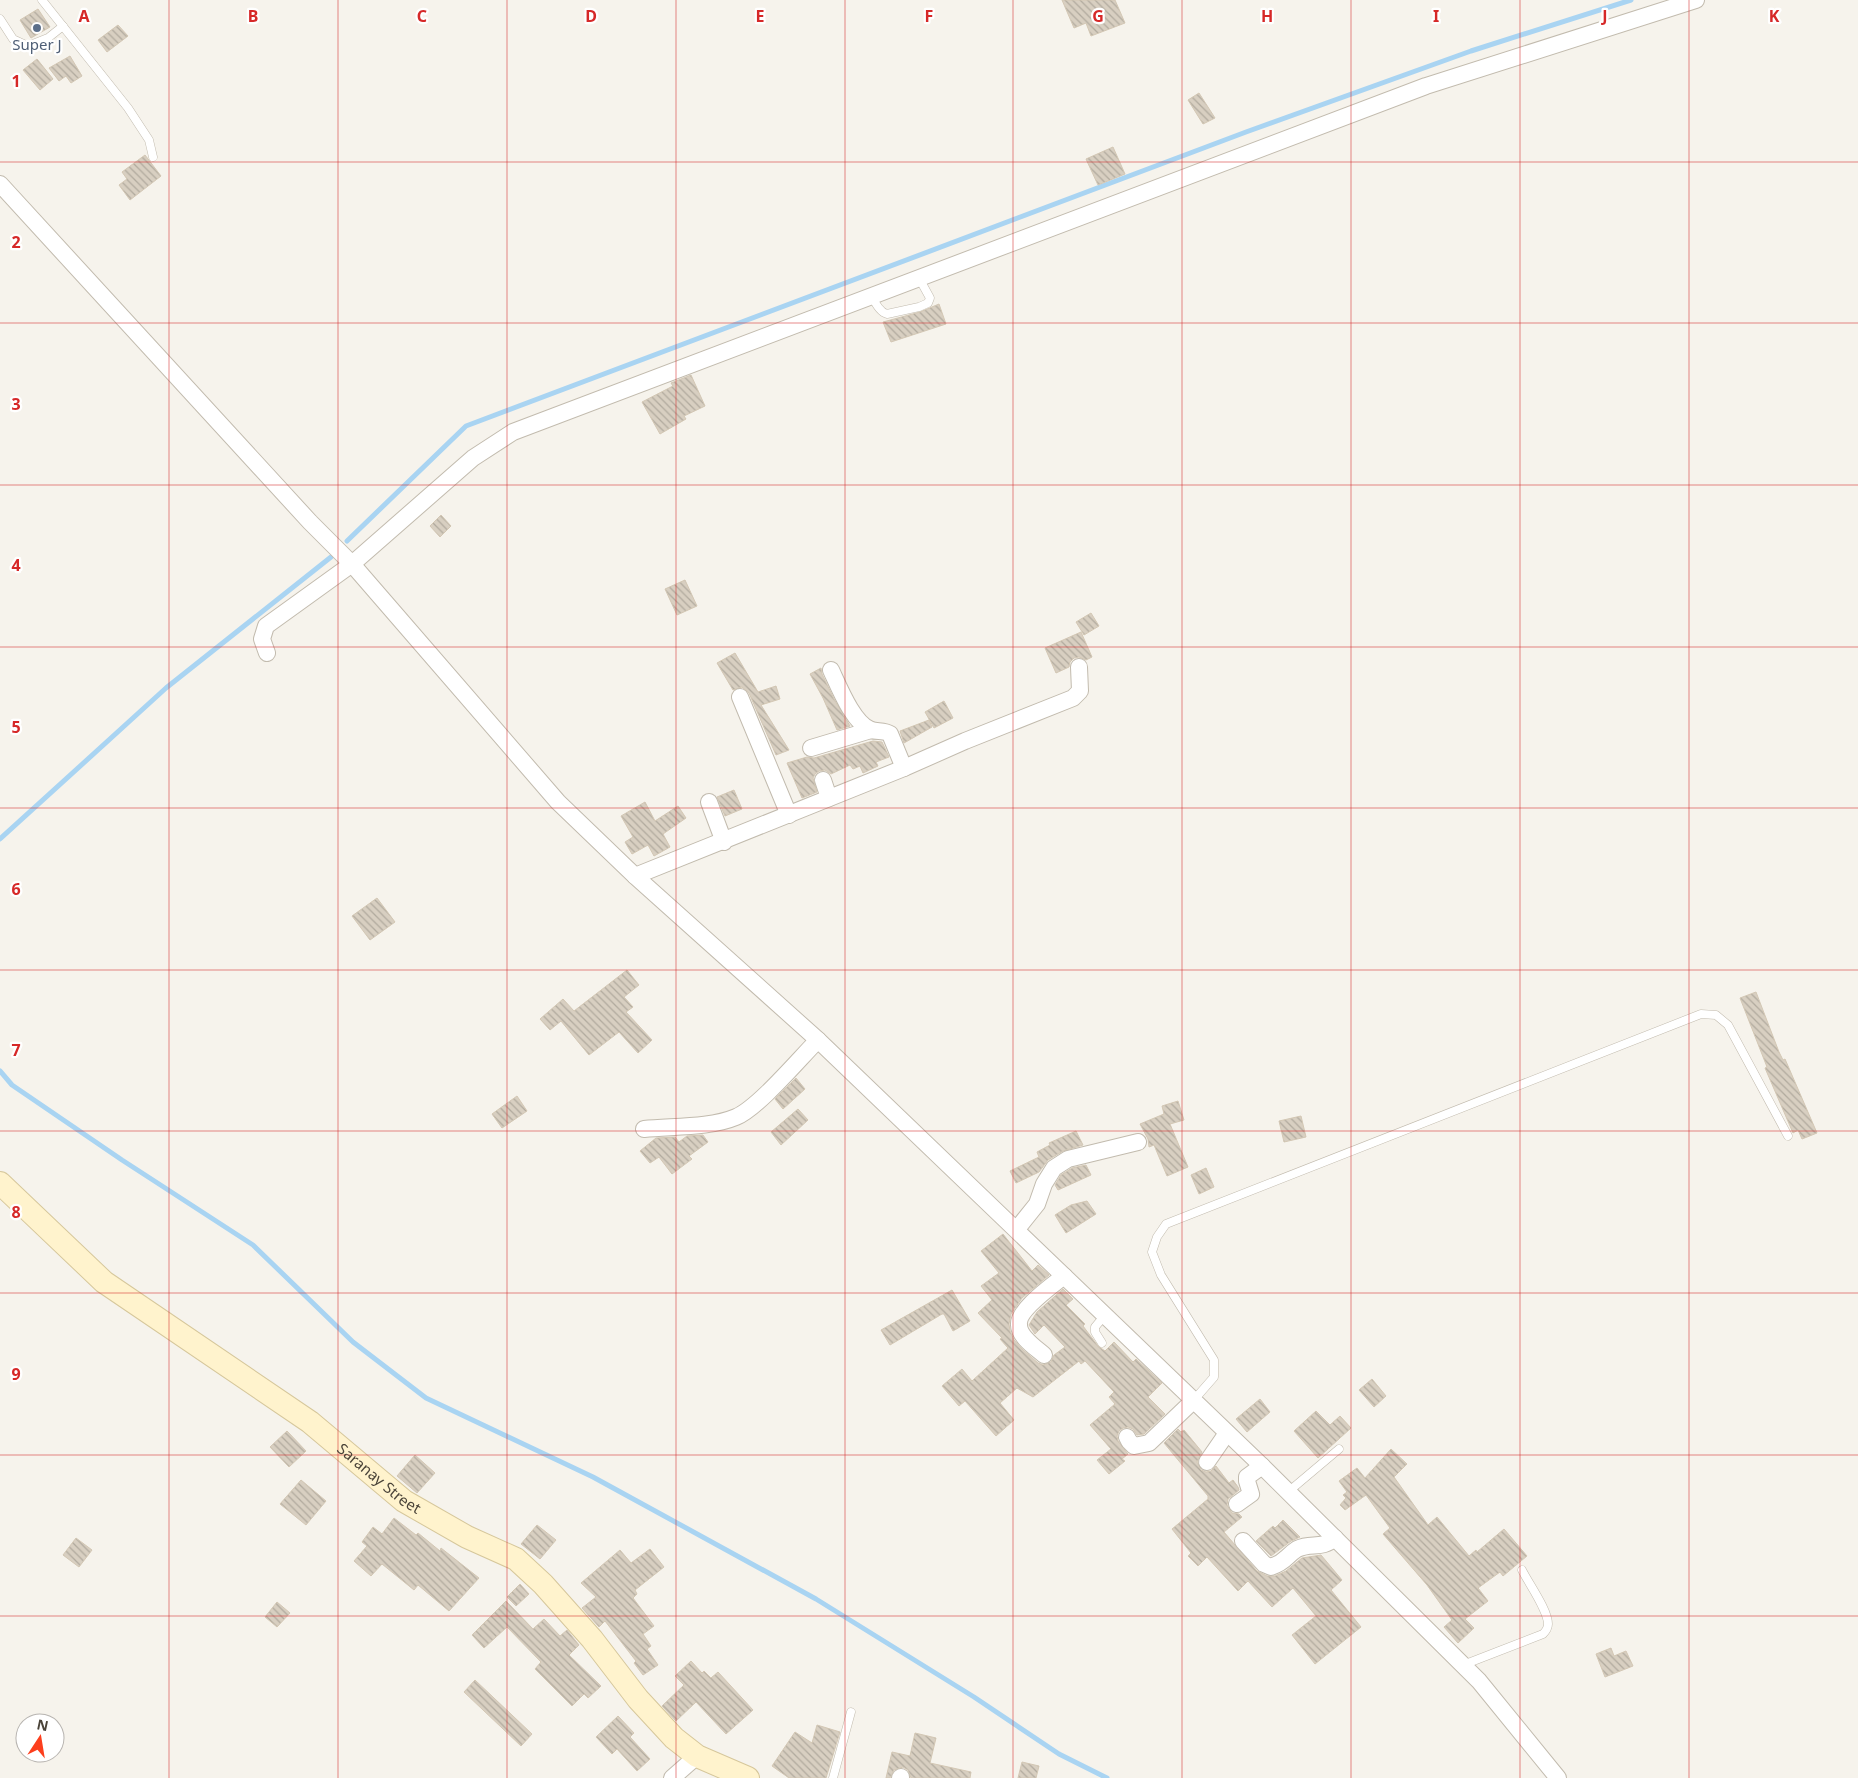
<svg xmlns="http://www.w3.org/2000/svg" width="1858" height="1778" font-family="'Noto Sans',sans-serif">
<defs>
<pattern id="building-back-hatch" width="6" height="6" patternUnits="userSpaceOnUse" patternTransform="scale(1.25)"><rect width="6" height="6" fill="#d8cfc1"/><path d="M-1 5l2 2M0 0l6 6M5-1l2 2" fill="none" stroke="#b1aa9e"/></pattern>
</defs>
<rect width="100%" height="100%" fill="#f6f3ec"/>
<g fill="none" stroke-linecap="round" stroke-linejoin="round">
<!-- stream -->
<g stroke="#a9d4f2" stroke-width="5">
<polyline points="347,541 466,426 1246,132 1471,51 1631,0"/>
<polyline points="0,839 166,688 331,557"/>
<polyline points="0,1071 12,1085 122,1160 253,1245 353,1342 426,1398 593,1477 816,1599 974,1697 1059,1754 1107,1778"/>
</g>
</g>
<!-- building -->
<g fill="url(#building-back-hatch)" stroke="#d3c7b4">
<polygon points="1062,0 1115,0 1125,23 1091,36 1086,23 1074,28"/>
<polygon points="38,9 50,27 31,38 20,20"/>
<polygon points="118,25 128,36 107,52 98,40"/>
<polygon points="70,56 82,76 71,83 66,76 59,81 49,68"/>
<polygon points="37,59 53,79 40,90 23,70"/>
<polygon points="1199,93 1215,118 1203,124 1188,100"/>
<polygon points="1113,147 1125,174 1098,185 1086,159"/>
<polygon points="145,155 161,176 130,200 119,185 127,179 122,172"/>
<polygon points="939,304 946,324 891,342 883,322 920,312"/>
<polygon points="691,375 705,406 684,416 686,419 660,434 642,402 673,386 671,383"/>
<polygon points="441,515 451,526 440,537 430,526"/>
<polygon points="685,580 697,606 677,615 665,589"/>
<polygon points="1091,613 1099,626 1084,635 1076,622"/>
<polygon points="1081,632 1092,657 1086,660 1079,657 1074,658 1070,662 1069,667 1056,673 1045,648"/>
<polygon points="735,653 758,692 776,686 780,699 761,705 789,750 776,755 749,693 742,687 733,690 717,663"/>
<polygon points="821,668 822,674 834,699 850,726 837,730 823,698 810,674"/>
<polygon points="944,701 953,718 934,728 925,712"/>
<polygon points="929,720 932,727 904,743 900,731"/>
<polygon points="873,741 882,742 889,757 876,762 878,766 863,773 860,766 853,769 850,765 831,774 825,770 819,771 815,774 813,778 817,792 802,798 787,763 807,757 814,758"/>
<polygon points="734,790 742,809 725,816 717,797"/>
<polygon points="645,802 655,821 678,806 686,818 663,834 670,847 654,856 648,845 632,854 625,842 633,837 621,816"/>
<polygon points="377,898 395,922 370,940 352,916"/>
<polygon points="627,970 639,985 624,997 633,1007 626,1012 652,1040 638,1053 619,1032 589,1055 561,1021 550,1030 540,1019 563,999 574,1011"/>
<polygon points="1756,992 1779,1052 1783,1060 1785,1059 1817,1133 1802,1139 1798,1130 1793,1133 1765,1068 1767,1067 1740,998"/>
<polygon points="796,1078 805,1089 783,1109 775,1099"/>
<polygon points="517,1096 527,1111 502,1128 492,1114"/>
<polygon points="1178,1101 1184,1120 1170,1124 1188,1167 1167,1176 1154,1145 1149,1147 1148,1139 1140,1124 1164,1114 1162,1106"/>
<polygon points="798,1109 808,1120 781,1145 771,1132"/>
<polygon points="1301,1116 1306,1137 1284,1142 1279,1121"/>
<polygon points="1076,1131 1083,1145 1063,1151 1048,1160 1039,1172 1016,1183 1010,1171 1039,1157 1037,1152 1050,1145 1049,1143"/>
<polygon points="703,1135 708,1142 689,1156 692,1159 672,1174 659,1157 650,1163 640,1151 656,1138 675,1137 679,1142 687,1136"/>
<polygon points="1086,1165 1091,1175 1058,1190 1055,1185 1061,1175 1072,1168"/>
<polygon points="1206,1168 1214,1187 1199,1194 1191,1175"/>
<polygon points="1087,1201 1096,1214 1066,1233 1055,1215 1071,1205"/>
<polygon points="1003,1234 1032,1271 1038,1265 1049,1275 1022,1298 1011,1314 1009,1324 1010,1331 1014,1340 1022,1349 1038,1363 1043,1365 1051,1362 1054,1355 1065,1347 1044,1325 1035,1334 1029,1325 1037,1312 1063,1289 1073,1299 1066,1305 1085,1324 1083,1326 1098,1346 1105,1351 1114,1342 1133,1362 1136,1359 1162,1383 1148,1397 1165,1414 1144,1434 1137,1435 1133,1429 1128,1427 1123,1428 1119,1431 1117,1436 1118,1441 1128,1454 1122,1459 1125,1461 1109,1474 1097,1460 1111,1449 1090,1425 1115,1404 1109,1397 1114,1392 1085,1361 1081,1364 1079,1361 1033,1397 1017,1388 1000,1403 1014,1420 996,1436 965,1401 959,1406 942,1386 962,1369 972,1381 1008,1348 1000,1339 1002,1338 978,1313 992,1300 981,1286 999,1273 981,1251"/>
<polygon points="952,1290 970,1321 953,1331 944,1314 942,1314 890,1345 881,1330"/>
<polygon points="1372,1379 1386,1396 1374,1407 1359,1390"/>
<polygon points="1260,1399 1270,1412 1247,1432 1236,1419"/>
<polygon points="1316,1411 1330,1425 1340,1416 1351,1428 1318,1458 1294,1431"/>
<polygon points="1178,1429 1181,1432 1184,1430 1202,1452 1197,1462 1201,1470 1206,1472 1211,1471 1216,1466 1229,1483 1233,1480 1238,1487 1239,1490 1228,1499 1227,1505 1232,1513 1239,1514 1242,1517 1224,1532 1257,1571 1267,1576 1275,1576 1286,1571 1302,1558 1321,1555 1342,1580 1331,1590 1361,1627 1315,1664 1292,1635 1316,1616 1293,1588 1272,1607 1248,1581 1238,1591 1207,1557 1198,1566 1188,1556 1191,1553 1172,1529 1208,1499 1208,1496 1164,1443"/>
<polygon points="287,1431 306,1451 289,1467 270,1447"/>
<polygon points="1391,1449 1407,1464 1394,1477 1428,1525 1437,1517 1469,1556 1476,1550 1477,1552 1504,1529 1527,1556 1503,1576 1500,1572 1478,1588 1488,1601 1465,1619 1474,1628 1458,1643 1444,1627 1452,1620 1427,1585 1383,1534 1390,1528 1366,1495 1345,1510 1340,1505 1346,1498 1343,1495 1347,1492 1339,1481 1357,1468 1365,1478"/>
<polygon points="415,1455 435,1473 417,1493 397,1476"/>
<polygon points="301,1480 326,1501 306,1525 280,1504"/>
<polygon points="394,1518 416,1535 418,1533 440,1551 441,1548 479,1578 449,1611 418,1585 414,1590 382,1564 371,1576 354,1561 367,1546 362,1542 373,1527 382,1534"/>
<polygon points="1283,1520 1300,1537 1291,1541 1271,1556 1256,1541 1273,1526 1275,1528"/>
<polygon points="537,1525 556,1540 540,1559 521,1544"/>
<polygon points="76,1538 92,1550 79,1567 63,1555"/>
<polygon points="650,1549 664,1567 635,1590 637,1594 633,1598 654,1626 643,1634 651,1646 647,1649 658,1665 643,1675 634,1663 636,1661 605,1621 599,1627 582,1608 596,1597 581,1583 620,1550 631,1563"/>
<polygon points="520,1584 529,1594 516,1606 507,1597"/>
<polygon points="506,1601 533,1629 544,1619 560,1636 567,1630 579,1645 569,1655 601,1686 588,1698 584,1694 572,1706 535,1669 541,1662 507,1627 484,1648 472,1635"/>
<polygon points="277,1602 290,1613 277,1627 265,1617"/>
<polygon points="1611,1648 1614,1656 1626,1651 1633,1666 1605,1677 1596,1654"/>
<polygon points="691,1661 702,1673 704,1671 711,1678 718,1672 753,1710 726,1734 696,1702 676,1721 662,1706 684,1685 675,1676"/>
<polygon points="475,1680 532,1734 521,1746 464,1692"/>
<polygon points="618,1716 634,1733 630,1737 650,1759 637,1771 617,1749 612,1754 596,1737"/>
<polygon points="817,1725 840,1732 826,1778 789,1778 772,1766 795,1732 812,1743"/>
<polygon points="915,1733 936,1738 930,1763 971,1772 970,1778 911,1778 908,1770 903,1767 894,1770 890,1778 886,1778 892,1752 910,1756"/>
<polygon points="1022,1762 1039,1766 1036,1778 1018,1778"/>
</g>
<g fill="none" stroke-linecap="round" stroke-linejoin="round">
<!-- lane casing -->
<g stroke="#c2bbae" stroke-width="9">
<g id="lane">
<polyline points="42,0 128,108 149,140 153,157"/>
<polyline points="0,19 13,39 28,46 48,38 63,26"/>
<path d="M872,296C875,303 880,312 887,314L919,307L928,303L930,298L919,278"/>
<polyline points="1102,1343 1095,1332 1095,1327 1105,1315"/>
<polyline points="1193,1401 1214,1377 1214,1360 1161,1275 1152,1252 1157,1237 1166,1224 1701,1014 1716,1015 1728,1025 1788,1136"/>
<polyline points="1288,1492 1339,1449"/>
<path d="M1463,1665L1543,1634C1546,1631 1548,1628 1548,1624C1548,1610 1529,1584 1522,1570"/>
<polyline points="833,1778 851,1712"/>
</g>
</g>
<!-- street casing -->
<g stroke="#c2bbae" stroke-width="18">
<g id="street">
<polyline points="0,184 310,522 352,564 558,802 635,876 818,1040 1262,1466 1479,1681 1558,1778"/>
<polyline points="267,653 262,639 266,626 352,564 473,458 513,432 1426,86 1696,0"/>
<path d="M831,670C839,687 853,723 871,730C878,732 884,730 890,734L904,768"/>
<polyline points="740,697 789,815"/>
<polyline points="811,748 871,730"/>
<polyline points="823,780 829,798"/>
<polyline points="709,802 724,842"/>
<polyline points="635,876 904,768 965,741 1073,698 1080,691 1079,667"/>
<path d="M644,1129C672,1126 710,1128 736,1117C758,1108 799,1059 818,1040"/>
<polyline points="1017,1229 1037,1204 1044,1184 1054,1168 1068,1159 1138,1142"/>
<path d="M1044,1355C1036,1348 1019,1337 1019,1325C1017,1310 1053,1285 1064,1276"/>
<polyline points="1127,1437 1129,1441 1134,1446 1149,1443 1193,1401"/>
<polyline points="1207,1462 1227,1433"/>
<polyline points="1237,1504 1251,1494 1247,1481 1247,1477 1262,1466"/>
<path d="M1243,1541L1264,1564L1271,1567C1286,1562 1286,1556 1297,1549C1312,1542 1321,1550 1335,1538"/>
<polyline points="672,1778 697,1756"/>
<polyline points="900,1778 901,1777"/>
</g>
</g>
<!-- secondary casing -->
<g stroke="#d6c79b" stroke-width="24">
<g id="secondary">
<path id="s1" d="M0,1183L104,1282L310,1422L404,1501L467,1537L516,1559L543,1584L592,1639L638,1699L674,1738L697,1756L748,1778"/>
</g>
</g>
<!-- lane -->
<use href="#lane" stroke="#fff" stroke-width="8"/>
<!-- street -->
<use href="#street" stroke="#fff" stroke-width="16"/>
<!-- secondary -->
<use href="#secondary" stroke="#fff3cd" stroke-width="22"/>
</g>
<!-- grid -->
<path fill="none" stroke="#d62828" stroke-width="1" stroke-opacity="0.55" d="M169,0V1778M338,0V1778M507,0V1778M676,0V1778M845,0V1778M1013,0V1778M1182,0V1778M1351,0V1778M1520,0V1778M1689,0V1778M0,162H1858M0,323H1858M0,485H1858M0,647H1858M0,808H1858M0,970H1858M0,1131H1858M0,1293H1858M0,1455H1858M0,1616H1858"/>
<!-- markers -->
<circle fill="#5c6f8a" stroke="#fff" stroke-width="2" cx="37" cy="28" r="5"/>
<g text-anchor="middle" stroke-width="4.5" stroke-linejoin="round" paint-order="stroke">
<!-- service labels -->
<g font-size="15" fill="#4e5e75" stroke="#fff">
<text x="37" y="50">Super J</text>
</g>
<!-- street labels -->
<g font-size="15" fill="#4b4439" stroke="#fff">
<text dy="5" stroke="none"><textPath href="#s1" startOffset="482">Saranay Street</textPath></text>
</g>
</g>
<g font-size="16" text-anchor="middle" font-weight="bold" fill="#d62828" stroke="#fff" stroke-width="4.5" stroke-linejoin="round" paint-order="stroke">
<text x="84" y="22">A</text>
<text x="253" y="22">B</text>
<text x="422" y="22">C</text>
<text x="591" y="22">D</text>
<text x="760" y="22">E</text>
<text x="929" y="22">F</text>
<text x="1098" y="22">G</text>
<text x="1267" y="22">H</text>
<text x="1436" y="22">I</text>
<text x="1605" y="22">J</text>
<text x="1774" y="22">K</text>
<text x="16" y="87">1</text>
<text x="16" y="248">2</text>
<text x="16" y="410">3</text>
<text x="16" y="571">4</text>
<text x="16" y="733">5</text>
<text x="16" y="895">6</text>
<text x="16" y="1056">7</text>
<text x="16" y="1218">8</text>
<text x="16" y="1380">9</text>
</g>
<!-- north arrow -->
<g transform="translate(40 1738) rotate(12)"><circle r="24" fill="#ffffff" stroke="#b7b4b0"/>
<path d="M0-4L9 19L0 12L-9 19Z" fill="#fc3f1d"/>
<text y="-8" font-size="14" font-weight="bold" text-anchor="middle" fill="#4b4439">N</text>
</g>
</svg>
